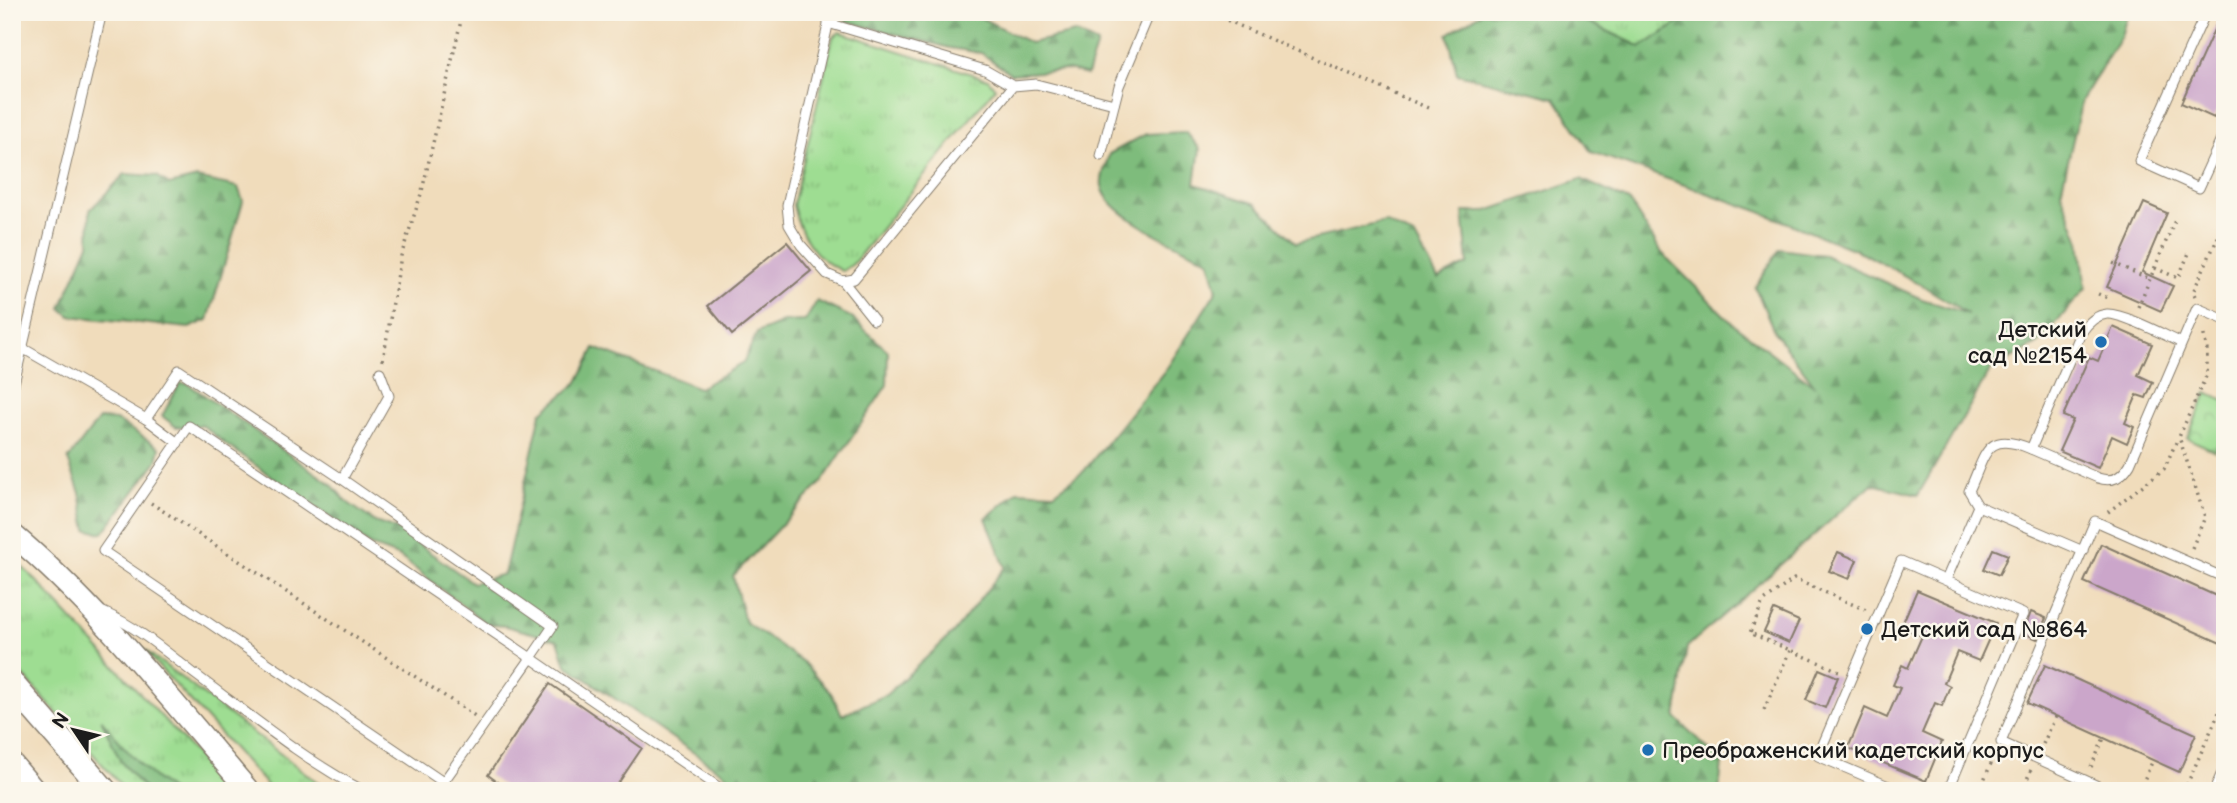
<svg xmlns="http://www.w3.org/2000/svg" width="2237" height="803" font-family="'Balsamiq Sans',sans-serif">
<defs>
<pattern id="grass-tufts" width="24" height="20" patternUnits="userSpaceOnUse" patternTransform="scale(1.75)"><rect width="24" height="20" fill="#9edd92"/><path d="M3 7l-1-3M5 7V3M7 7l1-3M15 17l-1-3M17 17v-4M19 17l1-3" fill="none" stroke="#88bd7d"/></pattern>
<pattern id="forest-firs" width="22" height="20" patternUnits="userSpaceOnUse" patternTransform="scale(1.75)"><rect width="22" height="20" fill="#7ebc7c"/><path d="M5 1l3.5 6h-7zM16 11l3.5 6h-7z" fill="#669865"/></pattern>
<pattern id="park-crowns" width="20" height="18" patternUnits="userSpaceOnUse" patternTransform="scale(1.75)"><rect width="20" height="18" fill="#9edd92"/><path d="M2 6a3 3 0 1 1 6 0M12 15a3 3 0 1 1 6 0" fill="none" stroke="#88bd7d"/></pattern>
</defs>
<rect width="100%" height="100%" fill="#fbf7ec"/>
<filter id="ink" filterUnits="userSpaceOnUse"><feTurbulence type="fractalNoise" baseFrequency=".0143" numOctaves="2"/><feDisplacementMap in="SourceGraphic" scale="14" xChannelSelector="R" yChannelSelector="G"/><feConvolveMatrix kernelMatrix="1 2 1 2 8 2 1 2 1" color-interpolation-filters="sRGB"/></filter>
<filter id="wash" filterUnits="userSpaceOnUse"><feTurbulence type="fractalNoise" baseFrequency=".00686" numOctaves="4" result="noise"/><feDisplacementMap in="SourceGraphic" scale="28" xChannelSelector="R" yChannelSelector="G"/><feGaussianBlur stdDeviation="1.57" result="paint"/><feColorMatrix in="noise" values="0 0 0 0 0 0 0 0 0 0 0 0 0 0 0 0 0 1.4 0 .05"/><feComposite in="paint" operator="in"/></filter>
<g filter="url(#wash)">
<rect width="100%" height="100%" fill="#f0dcbb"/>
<!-- grass -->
<g fill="url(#grass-tufts)" stroke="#5d7c57" stroke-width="2">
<polygon points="1567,12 1696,12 1641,47"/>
<path d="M840,32L988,79L995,88L853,264L842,271C814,259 799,233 793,205L833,37Z"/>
<polygon points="12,558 32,576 230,791 126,791 12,663"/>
<polygon points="141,647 329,791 272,791"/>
</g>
<!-- forest -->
<g fill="url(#forest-firs)" stroke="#4d6c4c" stroke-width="2">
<polygon points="839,12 970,12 1030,43 1075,33 1097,44 1087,75 1068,70 1011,74 981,53 950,48 846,21"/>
<path d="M1483,12H1567L1641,47L1696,12H2128L2121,36L2082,100L2061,192L2080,241L2086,288L2039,343L1991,369L1918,495L1872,484L1687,647L1676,718L1722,763L1719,791H742L729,777L566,665L558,640L505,626L487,624L400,557L371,546L228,446L202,425L176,427L162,416L180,383L188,384L331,484L347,502L375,522L398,530L473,583L504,574L541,413L578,382L595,348L699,388L743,363L757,333L783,322L805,321L817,301L851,317L888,351L887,385L822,482L733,576L745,622L803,662L831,693L842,715L886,695L953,633L1005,567L986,518L1018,491L1054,493L1084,471L1167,368L1217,290L1209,260C1182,247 1108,217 1102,186C1100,177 1107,163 1109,154L1146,134L1186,132L1200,149L1195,184L1256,204L1296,243L1385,222L1415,237L1438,279L1468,264L1463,212H1484L1581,179L1629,201L1662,253L1732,323L1815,386L1775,333L1755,287L1780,249L1824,255L1922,299L1968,314L1920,284L1865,254L1758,211L1591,152L1555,98L1457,74L1448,34Z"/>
<polygon points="125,174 157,176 169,185 197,178 238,187 243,201 208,320 189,328 70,316 61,308 89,244 90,210"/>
<polygon points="99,419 116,420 160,448 157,461 103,533 87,530 80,493 68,460"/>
<path d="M101,719C121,745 144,772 172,791H146L121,762Z"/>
</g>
<!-- park -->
<polygon fill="url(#park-crowns)" stroke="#5d7c57" stroke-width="2" points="2207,393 2225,401 2225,429 2215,451 2187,438"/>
<g id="blocks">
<!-- building -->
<g fill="#cba6ca">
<polygon points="2222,12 2225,12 2225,95 2214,118 2181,103"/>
<polygon points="2144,203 2167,213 2142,272 2173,286 2161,311 2107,287"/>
<polygon points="787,242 811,271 732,335 708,306"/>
<polygon points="2113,327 2152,344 2138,375 2153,382 2146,398 2137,395 2125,423 2134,427 2127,443 2112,436 2098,468 2059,451 2073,420 2063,416 2089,357 2098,361"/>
<polygon points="2101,544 2225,600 2225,645 2084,582"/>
<polygon points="1993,549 2008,555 1999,575 1984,569"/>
<polygon points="1838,552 1857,560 1849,579 1829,571"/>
<polygon points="1917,590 1996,623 1979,661 1957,652 1944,683 1950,686 1942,706 1935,703 1922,733 1942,742 1926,781 1848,748 1865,708 1887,718 1900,688 1893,685 1902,665 1908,668 1922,636 1901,627"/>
<polygon points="1774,610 1799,621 1789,643 1764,632"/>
<polygon points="2031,612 2046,618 2037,639 2023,633"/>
<polygon points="2045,665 2196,734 2179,772 2027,703"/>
<polygon points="1819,669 1838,677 1825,708 1806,700"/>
<polygon points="550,684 642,748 613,791 510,791 488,775"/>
</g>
</g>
</g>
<g filter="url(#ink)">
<use href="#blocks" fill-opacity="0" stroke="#867c6c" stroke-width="2"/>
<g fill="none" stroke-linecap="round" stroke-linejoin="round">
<!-- service casing -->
<g stroke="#867c6c" stroke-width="11">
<g id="service">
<polyline points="831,12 787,205 789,225 801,245 827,274 843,281 854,279 1013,86 1036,84 1114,104"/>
<polyline points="2206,12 2139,161 2199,188 2225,131"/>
<polyline points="828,23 985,70 1013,86"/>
<polyline points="1101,156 1119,86 1150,12"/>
<polyline points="843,281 874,320"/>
<path d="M2182,343C2166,336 2123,313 2107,314C2095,315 2087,324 2081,333L2031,449L2098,478C2113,483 2122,477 2130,464L2197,308L2225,320"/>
<polyline points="24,349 146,419 178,443"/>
<polyline points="12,392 102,12"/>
<polyline points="146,419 179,370 342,479 553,626 531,658 724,791"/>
<path d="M2031,449C1985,429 1986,455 1969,491L1978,506L2083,551"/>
<polyline points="342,479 389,396 380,372"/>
<polyline points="1946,580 1978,506"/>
<path d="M103,612C138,627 166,652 196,675C250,715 304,760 364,791"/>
<polyline points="437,791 531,658 189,426 103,551 443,782"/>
<polyline points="1900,791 1818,756 1901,561 2023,614 1948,791"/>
<polyline points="2109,791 2001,742 2095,521 2225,578"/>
</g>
</g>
<!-- minor casing -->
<g stroke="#867c6c" stroke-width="20">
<polyline id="minor" points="2219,791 2225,777"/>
</g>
<!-- tertiary casing -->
<g stroke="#867c6c" stroke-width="24">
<path id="tertiary" d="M12,534C101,609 173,703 249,791"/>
</g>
<!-- secondary casing -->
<g stroke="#867c6c" stroke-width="27">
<g id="secondary">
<polyline points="12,684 105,791"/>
<polyline points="12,766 33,791"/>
</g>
</g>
<!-- path -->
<g stroke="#867c6c" stroke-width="3.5" stroke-dasharray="2 5" stroke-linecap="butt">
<polyline points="1208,12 1428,108"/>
<polyline points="2113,263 2150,279"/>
<polyline points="2155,268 2178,278 2190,251"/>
<polyline points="2098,294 2108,298"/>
<polyline points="2195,296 2193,292 2225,222"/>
<polyline points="2138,307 2176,218"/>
<polyline points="383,360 401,256 422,191 463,12"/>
<polyline points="151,503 475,716"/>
<polyline points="2108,512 2164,469 2178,438"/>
<polyline points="2192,548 2205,517 2179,437 2207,374 2207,350 2203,331"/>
<polyline points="1839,671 1750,633 1763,602 1794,579 1866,610"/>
<polyline points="1764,710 1790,650"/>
<polyline points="2043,744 2056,716"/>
<polyline points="2091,767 2104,738"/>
<polyline points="1979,791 1996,753"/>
<polyline points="2022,791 2031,770"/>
<polyline points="2139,791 2153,760"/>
<polyline points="2184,791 2225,699"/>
</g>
<!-- service -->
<use href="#service" stroke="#fff" stroke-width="9"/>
<!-- minor -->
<use href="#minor" stroke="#fff" stroke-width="18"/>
<!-- tertiary -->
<use href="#tertiary" stroke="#fff" stroke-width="21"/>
<!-- secondary -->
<use href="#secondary" stroke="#fff" stroke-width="24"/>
</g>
</g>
<!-- markers -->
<g fill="#1f6fb2" stroke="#fbf7ec" stroke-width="2.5">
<circle cx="2101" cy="342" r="7"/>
<circle cx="1867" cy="629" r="7"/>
<circle cx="1648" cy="750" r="7"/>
</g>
<g text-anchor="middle" stroke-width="5" stroke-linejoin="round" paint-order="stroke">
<!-- poi labels -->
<g font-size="23" fill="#1c1c1c" stroke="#fbf7ec" text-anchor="start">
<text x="2087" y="337" text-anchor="end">Детский<tspan x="2087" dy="26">сад №2154</tspan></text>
<text x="1881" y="637">Детский сад №864</text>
<text x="1662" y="758">Преображенский кадетский корпус</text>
</g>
</g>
<!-- margin -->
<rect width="2237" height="803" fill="none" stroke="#fbf7ec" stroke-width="42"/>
<!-- north arrow -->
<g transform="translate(74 730) rotate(305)" stroke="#fbf7ec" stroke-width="5" paint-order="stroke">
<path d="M0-5L12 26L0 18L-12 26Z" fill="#1c1c1c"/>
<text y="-10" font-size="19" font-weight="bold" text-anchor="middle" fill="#1c1c1c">N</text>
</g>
</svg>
